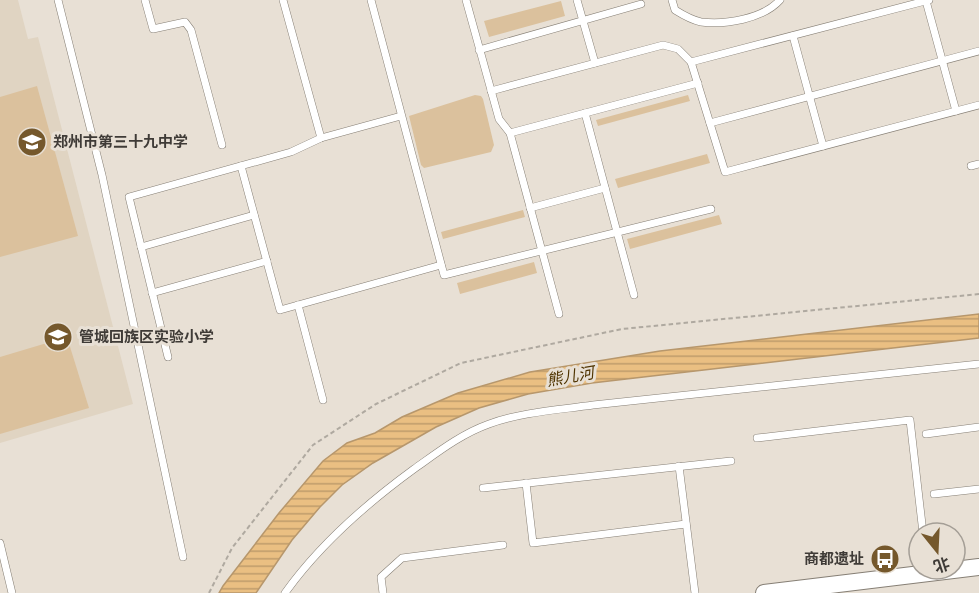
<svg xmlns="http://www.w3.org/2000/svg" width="979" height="593" font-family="'Fira Sans Condensed','Noto Sans SC',sans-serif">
<defs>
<pattern id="water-rules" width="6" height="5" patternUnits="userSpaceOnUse" patternTransform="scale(1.5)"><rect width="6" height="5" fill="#eabf82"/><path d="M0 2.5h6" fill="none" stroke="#bf9c6b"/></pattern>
</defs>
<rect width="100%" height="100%" fill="#e8e0d5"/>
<!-- built -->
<polygon fill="#e0d4c2" points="0,0 18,0 28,39 38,37 133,404 0,443"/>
<!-- green -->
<g fill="#dbc19d">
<polygon points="561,1 565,16 489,37 484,21"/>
<polygon points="37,86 78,236 0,257 0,97"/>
<polygon points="475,95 481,96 483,99 494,145 491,152 424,168 421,165 409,116"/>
<polygon points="688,95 690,101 598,126 596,120"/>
<polygon points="707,154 710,163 618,188 615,179"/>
<polygon points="523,210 525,217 443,239 441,232"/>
<polygon points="719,215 722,224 630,249 627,239"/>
<polygon points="534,262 537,273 460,294 457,283"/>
<polygon points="67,337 89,408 0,434 0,357"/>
</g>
<!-- water -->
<polygon fill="url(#water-rules)" stroke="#b7976c" stroke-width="1.5" points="979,314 979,338 592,383 528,394 479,408 436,427 373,463 342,485 320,507 292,540 256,593 219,593 223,586 279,513 323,461 347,443 375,433 402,417 458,393 530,372 660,351"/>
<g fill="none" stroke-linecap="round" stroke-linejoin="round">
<!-- service casing -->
<g stroke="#867f75" stroke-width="8">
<g id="service">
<polyline points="58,0 102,175 183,557"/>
<polyline points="145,0 153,29 185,22 191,30 222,145"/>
<polyline points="283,0 321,138"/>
<polyline points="371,0 444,275 711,209"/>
<polyline points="466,0 499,119 510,133 559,314"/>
<polyline points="577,0 595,63"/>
<path d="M672,0L675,10C683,15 692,20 701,22C725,25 763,19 780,0"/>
<polyline points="926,1 956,111"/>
<polyline points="793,36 823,146"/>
<polyline points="479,50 641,4"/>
<polyline points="691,62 929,0"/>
<polyline points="491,91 663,45 678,49 691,62 725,172 979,105"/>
<polyline points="585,113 634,295"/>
<polyline points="710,123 979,51"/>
<polyline points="510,133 698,83"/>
<polyline points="241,166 280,310 441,265"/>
<polyline points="971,166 979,164"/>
<polyline points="530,208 605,188"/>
<polyline points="141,247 254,215"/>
<polyline points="152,293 267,261"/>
<polyline points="298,305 323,400"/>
<polyline points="168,357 129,197 291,152 321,138 401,116"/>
<polyline points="926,434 979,427"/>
<polyline points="757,438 910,420 923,533"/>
<polyline points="679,466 695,593"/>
<polyline points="526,483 533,543 686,524"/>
<polyline points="483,488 731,461"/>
<polyline points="934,494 979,489"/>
<polyline points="0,543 12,593"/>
<path d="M285,593C320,544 366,504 414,469C438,452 461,434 489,424C522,412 558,410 593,405L979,364"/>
<polyline points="383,593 381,577 402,558 503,545"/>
</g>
</g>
<!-- tertiary casing -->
<g stroke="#867f75" stroke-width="18">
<polyline id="tertiary" points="764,593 979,567"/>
</g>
<!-- path -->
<polyline stroke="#afa9a0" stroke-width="2" stroke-dasharray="4.5 3" stroke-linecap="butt" points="209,593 232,548 313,445 376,404 461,363 622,329 979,294"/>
<!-- service -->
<use href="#service" stroke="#fff" stroke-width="7"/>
<!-- tertiary -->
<use href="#tertiary" stroke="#fff" stroke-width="16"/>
</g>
<!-- icons -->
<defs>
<g id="school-disc" transform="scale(1.5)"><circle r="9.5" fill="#75582c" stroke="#e8e0d5"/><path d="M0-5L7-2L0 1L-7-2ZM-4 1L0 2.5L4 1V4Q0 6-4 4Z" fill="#fff"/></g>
<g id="bus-disc" transform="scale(1.5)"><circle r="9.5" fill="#75582c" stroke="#e8e0d5"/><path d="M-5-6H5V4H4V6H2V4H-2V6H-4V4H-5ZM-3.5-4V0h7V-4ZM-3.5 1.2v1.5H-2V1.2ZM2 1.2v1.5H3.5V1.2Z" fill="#fff"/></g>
</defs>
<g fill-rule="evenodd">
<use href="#school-disc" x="32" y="142"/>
<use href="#school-disc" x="58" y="337"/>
<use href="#bus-disc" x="885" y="559"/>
</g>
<g text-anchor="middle" stroke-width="6" stroke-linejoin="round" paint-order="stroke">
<!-- poi labels -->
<g font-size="15" font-weight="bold" fill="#3f3b37" stroke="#e8e0d5" text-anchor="start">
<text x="53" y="147">郑州市第三十九中学</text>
<text x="79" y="342">管城回族区实验小学</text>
<text x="864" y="564" text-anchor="end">商都遗址</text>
</g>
<!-- water labels -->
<g font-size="16" font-style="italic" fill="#503401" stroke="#e8e0d5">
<text transform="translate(570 376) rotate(-10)" y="6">熊儿河</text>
</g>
</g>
<!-- north arrow -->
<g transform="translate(937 551) rotate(162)"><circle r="28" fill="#e8e0d5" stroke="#a49e96" stroke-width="1.5"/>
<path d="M0-4.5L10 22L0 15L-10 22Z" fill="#75582c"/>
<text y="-9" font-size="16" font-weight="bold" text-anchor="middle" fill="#3f3b37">北</text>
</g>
</svg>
